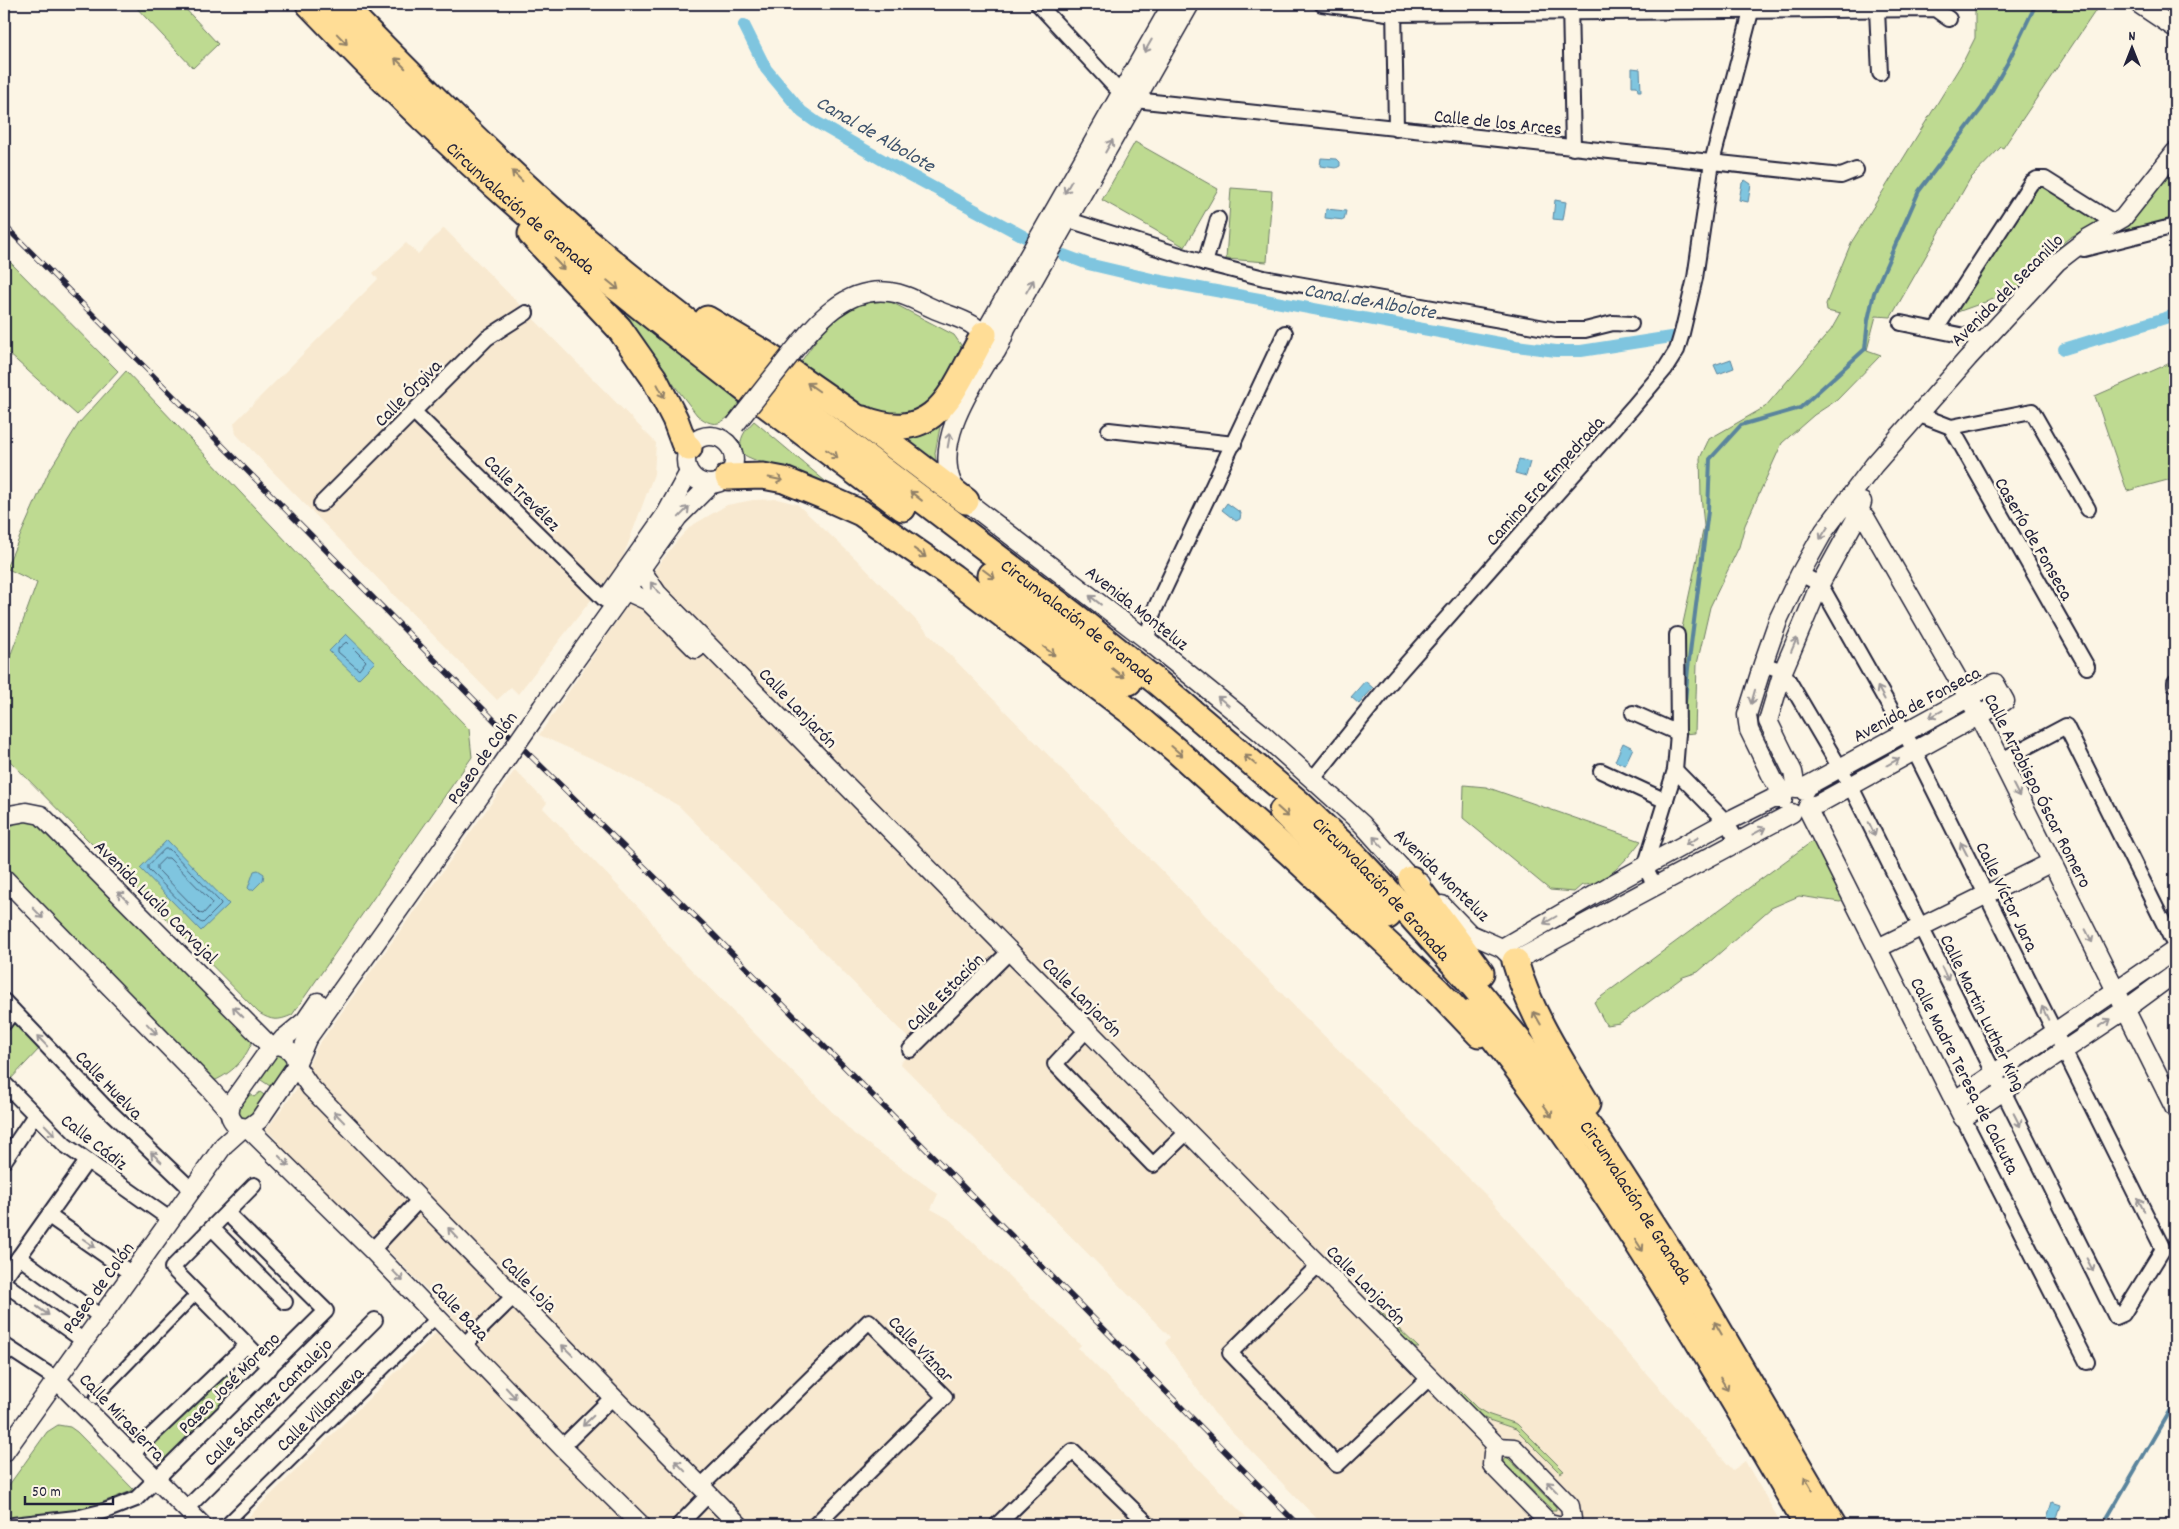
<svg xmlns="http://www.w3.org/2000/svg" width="2179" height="1529" font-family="Dekko,sans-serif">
<rect width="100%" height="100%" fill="#fcf5e5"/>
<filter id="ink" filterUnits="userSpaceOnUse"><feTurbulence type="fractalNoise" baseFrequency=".02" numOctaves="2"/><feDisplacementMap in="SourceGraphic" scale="10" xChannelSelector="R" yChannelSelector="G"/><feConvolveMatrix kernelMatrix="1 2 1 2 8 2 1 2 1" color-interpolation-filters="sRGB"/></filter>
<g filter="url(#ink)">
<!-- built -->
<g fill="#f8e9d0">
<polygon points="444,228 656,443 654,474 622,560 518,694 511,687 497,700 236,434 234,423 378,279 373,273 406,243 418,254"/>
<polygon points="777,499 797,504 856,559 1301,1013 1486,1195 1733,1470 1745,1461 1782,1525 1323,1525 1214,1413 1165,1343 1170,1337 900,1063 917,1047 679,806 611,767 539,735 623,612 676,542 691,526 727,505 753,500"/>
<polygon points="515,770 547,803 543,808 648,917 668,946 854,1134 938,1194 931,1209 949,1219 1081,1345 1078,1348 1254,1525 240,1525 453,1316 346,1208 342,1212 275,1145 278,1141 266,1130 298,1087 317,1047"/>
</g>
<!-- green -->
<g fill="#beda91" stroke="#707e66">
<polygon points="133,4 181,4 218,44 193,68"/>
<polygon points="1975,4 2100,4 2003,148 2001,147 1970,179 1891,317 1876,316 1867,350 1881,355 1837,400 1814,415 1782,443 1745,525 1739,547 1710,607 1697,664 1695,733 1683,734 1682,628 1704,526 1701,495 1700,458 1709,439 1765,407 1831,330 1840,314 1827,311 1826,304 1851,243 1964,60 1975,38"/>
<polygon points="1135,142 1218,189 1185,247 1102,200"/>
<polygon points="2175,160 2175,221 2104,242 2128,224"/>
<polygon points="2038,182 2101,220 2069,238 2036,266 2016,291 1949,315"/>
<polygon points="1231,188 1272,191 1267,262 1226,259"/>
<polygon points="4,256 118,371 77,415 7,352 4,327"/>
<path d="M591,284L741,404C724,421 718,432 697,415L632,330Z"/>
<path d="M878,299L893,303L954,335L961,345L960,356L937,396L925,409L900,419L852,406L798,366C820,335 837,303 878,299Z"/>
<polygon points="2175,361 2175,478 2127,491 2095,396"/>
<path d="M126,371L338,596L469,729L472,757L292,1015C278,1021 272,1021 259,1013L4,755V673L37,583L6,568L49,471L79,423Z"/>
<path d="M754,421L845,498L748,457L741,453C739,437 744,432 754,421Z"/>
<polygon points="941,422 935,453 937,468 896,437"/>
<path d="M1464,785L1486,787L1641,841C1628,858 1605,886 1582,885L1574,892L1550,890L1463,818Z"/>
<path d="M36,820L254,1036C247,1059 232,1074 209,1083L4,873V832L16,823Z"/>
<polygon points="1814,840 1844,900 1840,902 1799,896 1771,908 1698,972 1683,977 1620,1023 1606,1025 1594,1002"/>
<polygon points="14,1022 40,1048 9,1081 4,1076 4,1035"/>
<polygon points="281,1054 289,1061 273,1088 258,1078 275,1055"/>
<polygon points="248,1092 254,1097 260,1092 267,1097 248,1120 240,1118 237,1109"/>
<polygon points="1379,1310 1419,1348 1414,1348 1379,1314"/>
<polygon points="229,1366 248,1386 165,1465 146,1446"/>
<polygon points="1460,1391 1477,1408 1487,1414 1517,1424 1564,1471 1560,1473 1516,1429 1486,1419 1477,1413 1459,1396"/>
<polygon points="58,1425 70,1427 77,1432 134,1490 85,1509 4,1518 4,1492 47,1432"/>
<polygon points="1505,1457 1508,1458 1556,1507 1556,1510 1552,1510 1503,1462"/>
</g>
<!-- water -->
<g fill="#7fc5df" stroke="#5a849d">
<polygon points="1632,68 1640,69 1641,91 1638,91 1637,86 1632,86"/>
<polygon points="1321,158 1337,159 1340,162 1340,166 1336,168 1320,166"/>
<polygon points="1745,180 1751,184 1748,202 1739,200 1742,183"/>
<polygon points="1555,200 1566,202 1563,220 1553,219"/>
<polygon points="1326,209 1346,211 1344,220 1325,218"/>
<polygon points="1731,359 1734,368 1718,374 1714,365"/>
<polygon points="1519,459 1530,462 1526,476 1515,473"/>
<polygon points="1227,503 1241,513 1240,519 1236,521 1222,510"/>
<polygon points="346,634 375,662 358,679 329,651"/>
<polygon points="1365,681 1373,688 1359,704 1351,697"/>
<polygon points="1623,743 1633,748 1625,765 1615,761"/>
<polygon points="167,840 229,904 201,931 140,868"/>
<polygon points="258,870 264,874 263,880 253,890 250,890 248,888 254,871"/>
<polygon points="2052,1502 2061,1505 2056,1521 2047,1518"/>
</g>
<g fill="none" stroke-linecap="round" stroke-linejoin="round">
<!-- shore -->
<g stroke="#47637d" stroke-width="1">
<polygon points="347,642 366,661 359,670 338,652 338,649"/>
<polygon points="165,849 169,849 221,903 220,906 203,923 200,922 148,869 148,866"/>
<polygon points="165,858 169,858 212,902 211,905 203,914 200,913 157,869 157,866"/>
</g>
<!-- stream -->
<g stroke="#5a849d" stroke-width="4">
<polyline points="1684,713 1688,668 1708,511 1710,459 1741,425 1800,408 1865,349 1868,320 1874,293 1919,191 1982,108 2008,62 2036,4"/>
<polyline points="2103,1525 2175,1401"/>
</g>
<!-- canal -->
<g stroke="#7fc5df" stroke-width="12">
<polyline points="744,25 766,69 802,112 816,122 886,162 1025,237"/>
<polyline points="1064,255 1088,264 1156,280 1516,346 1556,351 1581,351 1671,337"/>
<polyline points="2064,349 2175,315"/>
</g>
<!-- pedestrian casing -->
<g stroke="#22223b" stroke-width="14">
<g id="pedestrian">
<polyline points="95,1398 196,1294"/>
<polyline points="225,1525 437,1317"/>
</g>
</g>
<!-- minor casing -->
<g stroke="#22223b" stroke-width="18">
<g id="minor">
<polyline points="1038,4 1115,87 1135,100 1841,176 1856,170"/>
<polyline points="1322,4 1394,14 1935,9 1949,19"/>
<polyline points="1394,4 1396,129"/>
<polyline points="1570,4 1573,148"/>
<polyline points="1877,10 1880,73"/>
<polyline points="1060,215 1075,222 1205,263 1264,278 1556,330 1585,330 1613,323 1631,324"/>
<polyline points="2077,247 2084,249 2175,226"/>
<polyline points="1205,263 1218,219"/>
<polyline points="1901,323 1985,340"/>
<polyline points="1936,329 2031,183 2037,179 2045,179 2115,223"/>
<polyline points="414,412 605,600"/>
<polyline points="1919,412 1925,417 1951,427 2032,411 2088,509"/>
<polyline points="1951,427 2087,667"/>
<polyline points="1109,430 1234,444"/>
<polyline points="321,504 487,338 526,313"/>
<polyline points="1147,640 1153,613 1285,333"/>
<polyline points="1763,664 1783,671 1850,785 2116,1317 2123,1314 2163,1249 1914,750 1820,584 1800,574"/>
<polyline points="2175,682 2175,685"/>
<polyline points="1633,713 1678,733"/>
<polyline points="2002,760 2066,726 2175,946"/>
<polyline points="1675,770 1726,822 1738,842"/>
<polyline points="1601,771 1666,801"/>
<polyline points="1312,780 1394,678 1633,407 1665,369 1677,350 1682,333 1695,278 1712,162 1753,4"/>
<polyline points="1655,886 1645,867 1675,770 1678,733 1677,635"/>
<polyline points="4,1001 104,1106 192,1190"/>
<polyline points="4,1023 13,1011"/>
<polyline points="1080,1037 1055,1064 1153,1165 1181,1138"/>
<polyline points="910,1050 1003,958"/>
<polyline points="4,1083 65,1145 171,1220"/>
<polyline points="1963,1118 2087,1362"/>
<polyline points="4,1161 35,1115"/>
<polyline points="254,1185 172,1268 270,1368"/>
<polyline points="49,1216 132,1274"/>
<polyline points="212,1228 285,1302"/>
<polyline points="372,1250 420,1199"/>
<polyline points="19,1257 101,1317"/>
<polyline points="1319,1265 1230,1353 1337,1465 1423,1384"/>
<polyline points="4,1278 87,1161"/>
<polyline points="4,1283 84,1341"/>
<polyline points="465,1344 513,1297"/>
<polyline points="4,1345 56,1379"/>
<polyline points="562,1447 614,1396"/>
<polyline points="131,1455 247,1345"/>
<polyline points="700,1487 869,1321 945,1397 815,1525"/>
<polyline points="186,1509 375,1320"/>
<polyline points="13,1525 76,1518 105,1511 136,1499 326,1311 227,1213"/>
<polyline points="679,1525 709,1494"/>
<polyline points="997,1525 1073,1451 1149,1525"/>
</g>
</g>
<!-- tertiary casing -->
<g stroke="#22223b" stroke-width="21">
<g id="tertiary">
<path d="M1190,4L1006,328C1003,338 999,349 993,356C990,359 987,361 985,364C965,397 936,444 952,483C955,489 961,495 966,501L1147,640L1260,732L1362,824L1411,879L1421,883"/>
<polyline points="2139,4 2175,28"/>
<polyline points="984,334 1172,4"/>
<path d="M791,354C816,323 845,286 890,292C908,294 923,305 939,311C959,319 981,323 987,344"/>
<circle cx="710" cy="460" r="24"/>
<polyline points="1845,505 1865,517 1979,716 2175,1109"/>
<polyline points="642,571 657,593 1498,1447 1514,1448 1570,1506 1572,1519 1564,1525"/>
<polyline points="626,591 648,601 696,649"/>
<polyline points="609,595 666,514 689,472"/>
<polyline points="542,707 678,517 711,484"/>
<polyline points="1796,788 1793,772 1768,721 1783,671 1820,584 1859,513 1862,502"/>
<polyline points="1804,791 1807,786 1995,683 2005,701 1818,804 1808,806"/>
<polyline points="1784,795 1773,779 1749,730 1747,715 1763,664 1779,618 1800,574 1824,531 1874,465 1968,358 2057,262 2088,238 2123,218 2175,152"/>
<polyline points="1807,808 1963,1118 2126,1009 2175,973"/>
<polyline points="4,816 26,812 41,815 271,1047"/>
<polyline points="4,878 210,1089 229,1111"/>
<polyline points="1442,905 1470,934 1502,948 1515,961 1792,813"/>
<polyline points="1502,948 1609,886 1726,822 1772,799 1783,799"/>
<polyline points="1878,948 2052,862"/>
<polyline points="278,1045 283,1039 305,1021 318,1002"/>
<path d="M278,1045C288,1047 297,1054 296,1066L259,1120L248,1128L237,1126C229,1118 228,1113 232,1102L267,1053L271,1047Z"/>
<polyline points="297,1062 307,1039 495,775"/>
<path d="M296,1066L311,1088C454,1234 596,1381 739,1525"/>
<polyline points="1954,1101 2175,950"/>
<polyline points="248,1128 372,1250 562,1447 641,1525"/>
<polyline points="56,1379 202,1525"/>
<polyline points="1498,1447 1493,1453 1492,1465 1549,1523 1558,1525"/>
<polyline points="4,1453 224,1145 243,1128"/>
</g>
</g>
<!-- motorway casing -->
<g stroke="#22223b" stroke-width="29">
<g id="motorway">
<path id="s1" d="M309,4C376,74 445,142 518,206C593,271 672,332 750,393"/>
<path d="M341,4C410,74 479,144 552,210C618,270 690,324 761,378"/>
<polyline points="531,234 619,328 654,378 675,419 684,443 689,448"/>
<polyline points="707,319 764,353 853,415 966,501"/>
<path id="s2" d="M778,390L1080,620L1158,683L1299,803L1352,853L1410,915L1469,981L1557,1086L1598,1139L1700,1298L1833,1525"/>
<polyline points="765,404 903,508"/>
<path d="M863,419C939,447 953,388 984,334"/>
<polyline points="728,477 763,476 784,480 823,496 861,513 953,577 1131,712 1178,752 1292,855 1437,990 1479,1034"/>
<polyline points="990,575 1129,682"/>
<polyline points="1282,811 1388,916"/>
<polyline points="1411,879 1481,973"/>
<path d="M1515,961C1530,1013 1559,1057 1587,1104"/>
<path d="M1473,1012C1602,1171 1703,1349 1807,1525"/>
</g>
</g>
<!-- pedestrian -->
<use href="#pedestrian" stroke="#fcf5e5" stroke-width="10"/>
<!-- minor -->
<use href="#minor" stroke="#fcf5e5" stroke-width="14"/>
<!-- tertiary -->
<use href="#tertiary" stroke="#fcf5e5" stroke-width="18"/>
<!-- motorway -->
<use href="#motorway" stroke="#ffdd96" stroke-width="25"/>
<!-- rail casing -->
<g stroke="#22223b" stroke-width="5.5">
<polyline id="rail" points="4,225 499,725 711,932 1298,1525"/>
</g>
<!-- rail -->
<use href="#rail" stroke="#fcf5e5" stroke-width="4" stroke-dasharray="11" stroke-linecap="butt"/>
<!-- tertiary-bridge casing -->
<g stroke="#22223b" stroke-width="21" stroke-linecap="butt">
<g id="tertiary-bridge">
<polyline points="735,425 791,354"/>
<polyline points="495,775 542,707"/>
</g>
</g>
<!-- tertiary-bridge -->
<use href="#tertiary-bridge" stroke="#fcf5e5" stroke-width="18"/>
</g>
<!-- one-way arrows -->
<defs><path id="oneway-shaft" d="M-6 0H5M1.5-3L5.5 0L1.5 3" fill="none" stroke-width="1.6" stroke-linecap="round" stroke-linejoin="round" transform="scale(1.25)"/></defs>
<g stroke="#908068">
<use href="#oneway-shaft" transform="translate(342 39) rotate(46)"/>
<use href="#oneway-shaft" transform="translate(400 63) rotate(-135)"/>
<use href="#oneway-shaft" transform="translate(517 176) rotate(-136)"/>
<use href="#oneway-shaft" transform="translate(559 264) rotate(47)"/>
<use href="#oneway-shaft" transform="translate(613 285) rotate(39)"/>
<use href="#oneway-shaft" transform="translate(813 387) rotate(-145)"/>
<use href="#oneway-shaft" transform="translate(661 391) rotate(62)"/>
<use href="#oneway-shaft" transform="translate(832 454) rotate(37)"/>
<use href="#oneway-shaft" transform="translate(776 479) rotate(11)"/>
<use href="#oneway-shaft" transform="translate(916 496) rotate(-142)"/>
<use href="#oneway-shaft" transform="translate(920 553) rotate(36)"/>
<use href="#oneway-shaft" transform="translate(989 574) rotate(37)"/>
<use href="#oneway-shaft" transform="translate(1049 651) rotate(37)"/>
<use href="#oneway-shaft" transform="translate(1118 673) rotate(38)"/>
<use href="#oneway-shaft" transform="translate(1177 751) rotate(41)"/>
<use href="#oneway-shaft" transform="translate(1250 760) rotate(-140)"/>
<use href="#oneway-shaft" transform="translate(1283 812) rotate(42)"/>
<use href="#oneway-shaft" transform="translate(1537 1018) rotate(-120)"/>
<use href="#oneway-shaft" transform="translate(1548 1111) rotate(55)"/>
<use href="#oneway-shaft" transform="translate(1639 1245) rotate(57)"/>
<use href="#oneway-shaft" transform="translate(1718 1328) rotate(-120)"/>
<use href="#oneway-shaft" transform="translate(1724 1384) rotate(59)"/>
<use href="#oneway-shaft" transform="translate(1808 1483) rotate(-120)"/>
</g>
<g stroke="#9a9698">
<use href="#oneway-shaft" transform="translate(1148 46) rotate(120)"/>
<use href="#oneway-shaft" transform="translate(1109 146) rotate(-60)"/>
<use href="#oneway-shaft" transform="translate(1068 187) rotate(120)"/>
<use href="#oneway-shaft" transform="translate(1030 286) rotate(-60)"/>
<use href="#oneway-shaft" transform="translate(949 440) rotate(-80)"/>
<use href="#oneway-shaft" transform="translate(684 512) rotate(-46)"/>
<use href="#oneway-shaft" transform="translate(1824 533) rotate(123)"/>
<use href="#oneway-shaft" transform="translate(655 588) rotate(-127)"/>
<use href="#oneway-shaft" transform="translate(1095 600) rotate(-142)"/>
<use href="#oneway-shaft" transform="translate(1794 645) rotate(-67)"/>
<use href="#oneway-shaft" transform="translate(1881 693) rotate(-119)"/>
<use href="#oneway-shaft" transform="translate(1753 697) rotate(106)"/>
<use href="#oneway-shaft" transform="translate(1223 701) rotate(-141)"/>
<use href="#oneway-shaft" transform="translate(1936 714) rotate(151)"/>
<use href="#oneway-shaft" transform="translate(1893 762) rotate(-29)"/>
<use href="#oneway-shaft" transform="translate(2016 790) rotate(63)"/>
<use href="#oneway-shaft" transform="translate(1872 829) rotate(64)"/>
<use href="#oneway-shaft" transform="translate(1759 831) rotate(-28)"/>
<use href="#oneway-shaft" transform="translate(1692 841) rotate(151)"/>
<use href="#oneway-shaft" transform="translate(1378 842) rotate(-132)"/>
<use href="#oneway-shaft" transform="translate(1964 849) rotate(-117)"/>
<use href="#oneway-shaft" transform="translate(123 897) rotate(-135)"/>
<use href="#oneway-shaft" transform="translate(38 913) rotate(46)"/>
<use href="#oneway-shaft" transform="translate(1550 920) rotate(150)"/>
<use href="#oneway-shaft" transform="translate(2089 936) rotate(63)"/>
<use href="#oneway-shaft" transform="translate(1945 974) rotate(64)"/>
<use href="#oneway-shaft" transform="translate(238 1012) rotate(-135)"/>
<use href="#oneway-shaft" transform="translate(2045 1013) rotate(-116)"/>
<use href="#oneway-shaft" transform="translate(2105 1023) rotate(-34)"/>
<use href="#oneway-shaft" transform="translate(152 1029) rotate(46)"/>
<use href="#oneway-shaft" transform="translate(42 1041) rotate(-134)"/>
<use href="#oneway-shaft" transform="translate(339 1117) rotate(-134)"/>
<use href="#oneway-shaft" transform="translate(2017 1120) rotate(63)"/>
<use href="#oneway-shaft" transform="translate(50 1130) rotate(46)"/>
<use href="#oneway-shaft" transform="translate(156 1157) rotate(-136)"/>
<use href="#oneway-shaft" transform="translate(284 1161) rotate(45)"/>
<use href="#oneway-shaft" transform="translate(2141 1205) rotate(-117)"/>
<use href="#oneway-shaft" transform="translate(453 1233) rotate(-133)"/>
<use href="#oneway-shaft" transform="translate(89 1243) rotate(35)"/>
<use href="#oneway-shaft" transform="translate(2090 1265) rotate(63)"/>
<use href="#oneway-shaft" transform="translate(398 1276) rotate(46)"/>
<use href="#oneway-shaft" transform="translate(43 1311) rotate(36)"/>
<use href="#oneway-shaft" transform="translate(567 1350) rotate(-136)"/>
<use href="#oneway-shaft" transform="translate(511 1393) rotate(47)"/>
<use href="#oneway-shaft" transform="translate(588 1421) rotate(136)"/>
<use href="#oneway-shaft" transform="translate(680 1466) rotate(-134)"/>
<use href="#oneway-shaft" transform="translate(1552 1487) rotate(-134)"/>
</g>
</g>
<g text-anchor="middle" stroke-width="5" stroke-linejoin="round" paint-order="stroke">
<!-- street labels -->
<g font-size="19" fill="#22223b" stroke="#fcf5e5">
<text transform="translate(1498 121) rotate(6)" y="7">Calle de los Arces</text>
<text dy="7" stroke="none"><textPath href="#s1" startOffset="294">Circunvalación de Granada</textPath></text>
<text transform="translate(2006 289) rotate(-45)" y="7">Avenida del Secanillo</text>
<text transform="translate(407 392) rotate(-45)" y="7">Calle Órgiva</text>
<text transform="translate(1544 480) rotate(-48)" y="7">Camino Era Empedrada</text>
<text transform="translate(523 492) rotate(45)" y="7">Calle Trevélez</text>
<text transform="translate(2035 538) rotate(60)" y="7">Caserío de Fonseca</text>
<text transform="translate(1138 607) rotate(38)" y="7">Avenida Monteluz</text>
<text dy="7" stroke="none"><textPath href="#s2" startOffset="379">Circunvalación de Granada</textPath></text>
<text transform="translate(1916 703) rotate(-28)" y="7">Avenida de Fonseca</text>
<text transform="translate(799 707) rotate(46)" y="7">Calle Lanjarón</text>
<text transform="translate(481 757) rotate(-55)" y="7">Paseo de Colón</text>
<text transform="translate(2039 790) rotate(63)" y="7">Calle Arzobispo Óscar Romero</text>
<text transform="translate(1443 874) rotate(44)" y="7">Avenida Monteluz</text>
<text dy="7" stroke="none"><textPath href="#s2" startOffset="784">Circunvalación de Granada</textPath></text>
<text transform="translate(2008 896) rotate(64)" y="7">Calle Víctor Jara</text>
<text transform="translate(157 901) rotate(45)" y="7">Avenida Lucilo Carvajal</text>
<text transform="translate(944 991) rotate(-45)" y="7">Calle Estación</text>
<text transform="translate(1083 996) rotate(45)" y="7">Calle Lanjarón</text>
<text transform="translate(1984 1012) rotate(64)" y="7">Calle Martin Luther King</text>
<text transform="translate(1966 1075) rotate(63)" y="7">Calle Madre Teresa de Calcuta</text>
<text transform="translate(110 1084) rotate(46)" y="7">Calle Huelva</text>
<text transform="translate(95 1141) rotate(38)" y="7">Calle Cádiz</text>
<text dy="7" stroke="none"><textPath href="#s2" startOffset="1189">Circunvalación de Granada</textPath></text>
<text transform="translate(530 1283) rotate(45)" y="7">Calle Loja</text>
<text transform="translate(1367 1284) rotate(45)" y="7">Calle Lanjarón</text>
<text transform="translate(97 1287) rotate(-54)" y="7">Paseo de Colón</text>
<text transform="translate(461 1310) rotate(46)" y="7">Calle Baza</text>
<text transform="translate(922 1348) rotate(46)" y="7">Calle Víznar</text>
<text transform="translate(228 1382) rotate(-45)" y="7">Paseo José Moreno</text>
<text transform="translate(267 1401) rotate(-45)" y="7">Calle Sánchez Cantalejo</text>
<text transform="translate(319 1408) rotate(-44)" y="7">Calle Villanueva</text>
<text transform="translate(123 1416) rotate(46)" y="7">Calle Mirasierra</text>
</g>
<!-- water labels -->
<g font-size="20" font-style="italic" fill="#3e536c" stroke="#fcf5e5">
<text transform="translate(876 133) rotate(30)" y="7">Canal de Albolote</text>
<text transform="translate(1370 300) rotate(10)" y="7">Canal de Albolote</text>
</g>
</g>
<!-- margin -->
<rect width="2179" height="1529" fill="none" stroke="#fcf5e5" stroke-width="20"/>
<rect x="10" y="10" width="2159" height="1509" fill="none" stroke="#22223b" stroke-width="2" filter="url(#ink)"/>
<!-- north arrow -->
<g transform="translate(2132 48)" stroke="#fcf5e5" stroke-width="4" paint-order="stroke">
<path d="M0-4L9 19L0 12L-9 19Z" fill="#22223b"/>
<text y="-8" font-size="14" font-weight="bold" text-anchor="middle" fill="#22223b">N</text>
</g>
<!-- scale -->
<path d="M25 1496v8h88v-8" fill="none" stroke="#22223b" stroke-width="2.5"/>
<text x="32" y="1496" font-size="15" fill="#22223b" stroke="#fcf5e5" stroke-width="4" paint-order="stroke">50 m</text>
</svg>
